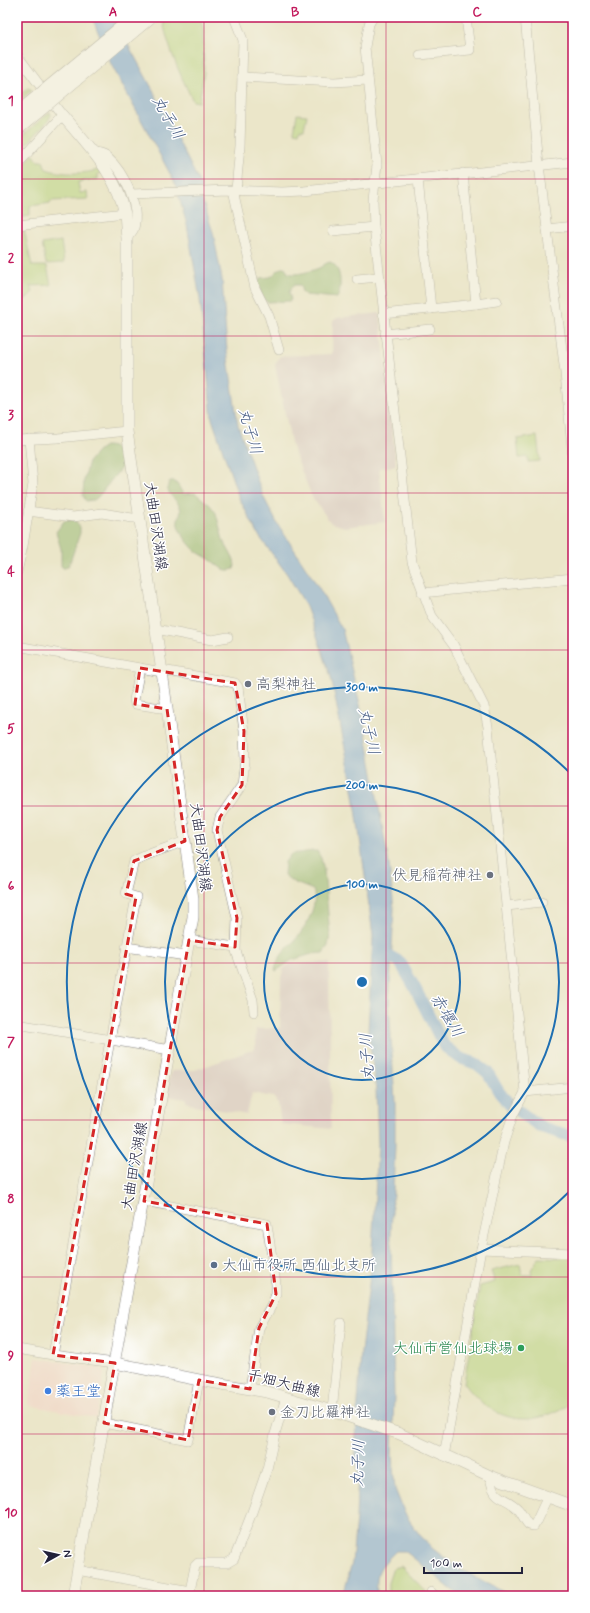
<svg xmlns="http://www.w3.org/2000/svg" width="590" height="1613" font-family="Mynerve,'Klee One',sans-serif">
<rect width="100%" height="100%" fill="#fff"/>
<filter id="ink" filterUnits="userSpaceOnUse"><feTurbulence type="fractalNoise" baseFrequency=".025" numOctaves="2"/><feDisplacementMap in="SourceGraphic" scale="8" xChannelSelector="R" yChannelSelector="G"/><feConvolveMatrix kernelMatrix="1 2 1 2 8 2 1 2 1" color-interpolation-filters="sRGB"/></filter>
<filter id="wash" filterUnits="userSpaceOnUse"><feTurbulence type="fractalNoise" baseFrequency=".012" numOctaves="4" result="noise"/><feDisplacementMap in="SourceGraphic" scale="16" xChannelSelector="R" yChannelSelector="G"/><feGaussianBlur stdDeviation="0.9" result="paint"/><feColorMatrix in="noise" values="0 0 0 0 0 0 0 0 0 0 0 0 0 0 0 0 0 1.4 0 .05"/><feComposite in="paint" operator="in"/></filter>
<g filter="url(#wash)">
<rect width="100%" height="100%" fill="#ebe6c9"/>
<!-- built -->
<polygon fill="#f7d0cc" points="36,1358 101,1368 104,1374 96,1418 28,1405"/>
<!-- industrial -->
<g fill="#d2bec3">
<polygon points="380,313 396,466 379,468 385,522 345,527 331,523 312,497 292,447 275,365 280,356 332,354 333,321 337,318"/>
<polygon points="329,962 331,1129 281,1124 278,1103 273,1097 252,1093 247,1115 190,1104 190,1103 186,1102 186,1099 166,1096 171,1071 195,1070 255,1049 256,1029 280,1028 281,978 283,969 290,964"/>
</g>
<!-- green -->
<g fill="#b1d27a" stroke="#6a7a5a">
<path d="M169,17H200L203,29L204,73L199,102L193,101C180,75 169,50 163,22Z"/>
<polygon points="28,88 32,90 17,102 17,97"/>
<polygon points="50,112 51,115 48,121 17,155 17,140"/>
<polygon points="297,114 307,115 304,129 300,129 299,133 294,132"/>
<path d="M33,154L38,161H43L46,169C64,175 84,174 102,169L103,172L98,174V179L78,182L80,193L87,192L88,199L51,201V203L30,206V216L17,218V173Z"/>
<polygon points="24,229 32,266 47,266 51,285 30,286 33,292 19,306 17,304 17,230"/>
<polygon points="61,241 64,263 46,264 42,244"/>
<polygon points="537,436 540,461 528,462 528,457 519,458 517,439"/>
<path d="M539,1257L573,1258V1402C532,1430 493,1423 464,1383L480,1286L495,1282L491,1271L520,1264L522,1275H532L531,1270Z"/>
<polygon points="401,1566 430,1596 388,1596 388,1583 393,1568"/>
</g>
<!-- forest -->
<g fill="#8cb46a" stroke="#576b52">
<path d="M330,262C342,266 342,290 337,298L305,295L302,292L300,285H294L289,292L291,300L290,301L267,302L262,298L258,282L260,278L270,277C276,274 277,268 285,267L288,273C296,276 311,271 319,268C323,266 325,263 330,262Z"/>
<path d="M105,446C117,446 123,452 125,463L98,497L94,500L86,501L83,496L84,480L89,461L99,450Z"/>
<path d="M170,481H174L178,485L183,494L195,493L210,505L216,513L223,540L234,560L235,566L234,569C224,573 219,566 212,561C207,557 201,555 196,551C190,546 180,533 178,525C176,519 183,514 180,507C176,498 162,492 170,481Z"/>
<polygon points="68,520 75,520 80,527 80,533 69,565 65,568 63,568 61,566 61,549 56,532 64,521"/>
<path d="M313,851H317L321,858L324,870L330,935L328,946L323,953L312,954L292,960L276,971L275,969C278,954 291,946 300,934C308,922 318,904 313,890L293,882L284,875L285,862L291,854Z"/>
</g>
<!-- water -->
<path fill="#6fa1da" stroke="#48628a" d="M92,17H113L153,90L201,186V196L213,232L222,279L227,351L238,425L263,496L277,523L319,588L342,629L363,717L389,864L394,909L389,1004L395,1102V1146L391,1235L394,1396L392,1455L395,1489L405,1514L419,1534L433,1549L457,1567L511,1596H462L452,1590L405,1551H396C378,1569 376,1569 377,1596H343L352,1563L356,1518L358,1471L355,1452L361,1352L371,1267L378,1144L376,1090L368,1030L373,936L354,794L331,677L317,636L305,604L287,574L259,536L239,498L212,419L200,299L187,225L175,183L111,64Z"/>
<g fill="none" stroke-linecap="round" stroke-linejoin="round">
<!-- river -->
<polyline stroke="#6fa1da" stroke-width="12" points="382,952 400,962 415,988 444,1046 460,1058 477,1064 488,1073 499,1092 510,1105 541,1127 573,1137"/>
</g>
</g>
<g filter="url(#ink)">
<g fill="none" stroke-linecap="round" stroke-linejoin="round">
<!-- minor casing -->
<g stroke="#868482" stroke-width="10">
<g id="minor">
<polyline points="234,17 243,40 240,146 236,190"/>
<polyline points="373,17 369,24 365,47 377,165 373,200 374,227 412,562 432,616 454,646 484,706 488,727 525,1092 513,1115 504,1142 481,1249 444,1456"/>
<polyline points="525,17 539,165 565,373 573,458"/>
<polyline points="17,55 62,115 17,165"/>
<polyline points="420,55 470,50 466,17"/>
<polyline points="242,77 334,82 368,80"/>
<path d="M93,152C97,153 104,154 107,157C124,172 140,205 134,228C133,232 129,235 127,238"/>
<polyline points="418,179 431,309"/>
<polyline points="233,190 255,288 269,316 279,350"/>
<polyline points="132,194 227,190 282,192 304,191 573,162"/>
<polyline points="17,225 125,213"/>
<polyline points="547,229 573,226"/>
<polyline points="333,231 374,227"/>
<polyline points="357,279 379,277"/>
<polyline points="476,304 497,301"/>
<polyline points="383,314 476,304 463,173"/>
<polyline points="385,334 430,329"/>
<polyline points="17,440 58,438 127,431"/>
<polyline points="28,511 73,517 102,513 132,518 140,518"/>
<polyline points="17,572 23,546 33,484 29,439"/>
<polyline points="422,593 573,578"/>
<polyline points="156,629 212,640 228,637"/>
<polyline points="17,646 162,672"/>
<polyline points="140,668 134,700 135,704 167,709"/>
<polyline points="162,670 235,683 238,687 244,731 245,761 242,785 220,817 217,830 237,918 236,951 253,1000 254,1012"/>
<polyline points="507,906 542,902"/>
<polyline points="189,940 235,947"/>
<polyline points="126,947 186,956"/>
<polyline points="17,1024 170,1050"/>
<polyline points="525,1092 573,1087"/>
<polyline points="144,1201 267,1224 276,1284 276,1294 272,1305 259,1328 250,1389"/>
<polyline points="481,1249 573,1253"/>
<polyline points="17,1349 53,1355 115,1363"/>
<path d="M53,1355L136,897L126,894L134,861C150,852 168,848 185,841"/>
<polyline points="332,1411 341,1323"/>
<polyline points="104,1423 188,1440 199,1380"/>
<path d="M490,1476C493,1502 505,1495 518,1509C523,1514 524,1521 529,1525L534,1526L535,1524L548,1496"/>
<polyline points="77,1570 190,1591 189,1596"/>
<polyline points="190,1591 195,1566 198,1563 227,1563 234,1559 251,1515 267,1469 275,1434 286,1397"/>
<polyline points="431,1592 435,1596"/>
</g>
</g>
<!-- major casing -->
<g stroke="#868482" stroke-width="12">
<g id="major">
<path d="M62,115C87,145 117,174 125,214C126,222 126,230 127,238V431L162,672L193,899V917L73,1596"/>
<polyline points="115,1363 199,1380 267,1392 332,1411 400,1434 490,1476 573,1506"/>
</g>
</g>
<!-- minor -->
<use href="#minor" stroke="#fff" stroke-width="9"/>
<!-- major -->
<use href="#major" stroke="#fff" stroke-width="11"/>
<!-- highway-bridge casing -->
<g stroke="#868482" stroke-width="14" stroke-linecap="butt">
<g id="highway-bridge">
<polyline points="17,114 134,17"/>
<polyline points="17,129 150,17"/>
</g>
</g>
<!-- highway-bridge -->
<use href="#highway-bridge" stroke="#fff" stroke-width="13"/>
</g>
</g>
<!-- marked area -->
<path d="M0 0H590V1613H0ZM140,668L235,683L244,731L242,785L220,817L217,830L237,918L235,947L189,940L144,1201L267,1224L276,1294L259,1328L250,1389L199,1380L188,1440L104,1423L115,1363L53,1355L136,897L126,894L134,861L185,841L167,709L135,704Z" fill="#ebe6c9" fill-opacity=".55" fill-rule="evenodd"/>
<path fill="none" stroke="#d62828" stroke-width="3" stroke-dasharray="8 5" stroke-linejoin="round" d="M140,668L235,683L244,731L242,785L220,817L217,830L237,918L235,947L189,940L144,1201L267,1224L276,1294L259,1328L250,1389L199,1380L188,1440L104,1423L115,1363L53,1355L136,897L126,894L134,861L185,841L167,709L135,704Z"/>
<!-- grid -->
<path fill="none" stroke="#c2185b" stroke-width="1" stroke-opacity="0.55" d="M204,17V1596M386,17V1596M17,179H573M17,336H573M17,493H573M17,650H573M17,806H573M17,963H573M17,1120H573M17,1277H573M17,1434H573"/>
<!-- distance rings -->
<g fill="none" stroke="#1f6fb2" stroke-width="2">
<circle cx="362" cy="982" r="98"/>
<circle cx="362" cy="982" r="197"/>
<path d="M572 1189A295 295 0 1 1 572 775"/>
</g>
<!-- markers -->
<g fill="#6b7280" stroke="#fff" stroke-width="1.5">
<circle cx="248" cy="684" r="4"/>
<circle cx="490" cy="875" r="4"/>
<circle cx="272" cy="1412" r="4"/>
</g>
<circle fill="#5c6f8a" stroke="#fff" stroke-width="1.5" cx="214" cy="1265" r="4"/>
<circle fill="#2e9e5b" stroke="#fff" stroke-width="1.5" cx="521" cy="1348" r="4"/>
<circle fill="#3f7fe0" stroke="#fff" stroke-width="1.5" cx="48" cy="1391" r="4"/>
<g text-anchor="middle" stroke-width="3" stroke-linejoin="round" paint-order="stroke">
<!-- street labels -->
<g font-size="15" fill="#22223b" stroke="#fff">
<text transform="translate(156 526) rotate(82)" y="5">大曲田沢湖線</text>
<text transform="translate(201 847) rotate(83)" y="5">大曲田沢湖線</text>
<text transform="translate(134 1166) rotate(-80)" y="5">大曲田沢湖線</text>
<text transform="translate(284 1383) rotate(14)" y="5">千畑大曲線</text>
</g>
<!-- worship labels -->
<g font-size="15" fill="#5b616d" stroke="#fff" text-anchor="start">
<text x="256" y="689">高梨神社</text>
<text x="482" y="880" text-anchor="end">伏見稲荷神社</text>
<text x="280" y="1417">金刀比羅神社</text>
</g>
<!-- service labels -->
<g font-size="15" fill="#4e5e75" stroke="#fff" text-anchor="start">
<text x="222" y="1270">大仙市役所 西仙北支所</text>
</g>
<!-- leisure labels -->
<g font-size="15" fill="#27864d" stroke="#fff" text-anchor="end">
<text x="513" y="1353">大仙市営仙北球場</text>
</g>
<!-- shop labels -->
<g font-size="15" fill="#366cbe" stroke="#fff" text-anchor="start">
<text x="56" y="1396">薬王堂</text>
</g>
<!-- water labels -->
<g font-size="16" font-style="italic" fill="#455b83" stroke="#fff">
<text transform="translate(169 117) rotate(60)" y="6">丸子川</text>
<text transform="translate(251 431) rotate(74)" y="6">丸子川</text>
<text transform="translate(370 731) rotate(77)" y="6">丸子川</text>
<text transform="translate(448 1015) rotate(59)" y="6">赤堰川</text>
<text transform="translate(366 1057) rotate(-94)" y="6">丸子川</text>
<text transform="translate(357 1463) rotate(-88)" y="6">丸子川</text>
</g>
</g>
<circle cx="362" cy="982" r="6" fill="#1f6fb2" stroke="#fff" stroke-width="2"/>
<g font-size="12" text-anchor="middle" font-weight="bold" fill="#1f6fb2" stroke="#fff" stroke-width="3" stroke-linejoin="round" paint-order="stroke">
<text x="362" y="691">300 m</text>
<text x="362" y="789">200 m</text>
<text x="362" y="888">100 m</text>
</g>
<!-- margin -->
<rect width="590" height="1613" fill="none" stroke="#fff" stroke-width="44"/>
<!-- north arrow -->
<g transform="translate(58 1555) rotate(82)" stroke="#ffffff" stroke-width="3" paint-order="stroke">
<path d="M0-3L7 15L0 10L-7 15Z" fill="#22223b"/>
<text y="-6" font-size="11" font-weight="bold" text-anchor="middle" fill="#22223b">N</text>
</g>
<!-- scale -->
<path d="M424 1567v6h98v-6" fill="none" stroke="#22223b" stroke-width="2"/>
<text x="430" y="1567" font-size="12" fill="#22223b" stroke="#ffffff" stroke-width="3" paint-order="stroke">100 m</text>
<rect x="22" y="22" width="546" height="1569" fill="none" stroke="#c2185b" stroke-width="1.5"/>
<g font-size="13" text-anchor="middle" font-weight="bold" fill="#c2185b">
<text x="113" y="16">A</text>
<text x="295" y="16">B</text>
<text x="477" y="16">C</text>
<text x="11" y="105">1</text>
<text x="11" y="262">2</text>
<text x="11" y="419">3</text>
<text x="11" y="576">4</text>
<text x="11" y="733">5</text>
<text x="11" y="890">6</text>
<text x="11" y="1046">7</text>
<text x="11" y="1203">8</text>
<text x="11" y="1360">9</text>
<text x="11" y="1517">10</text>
</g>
</svg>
